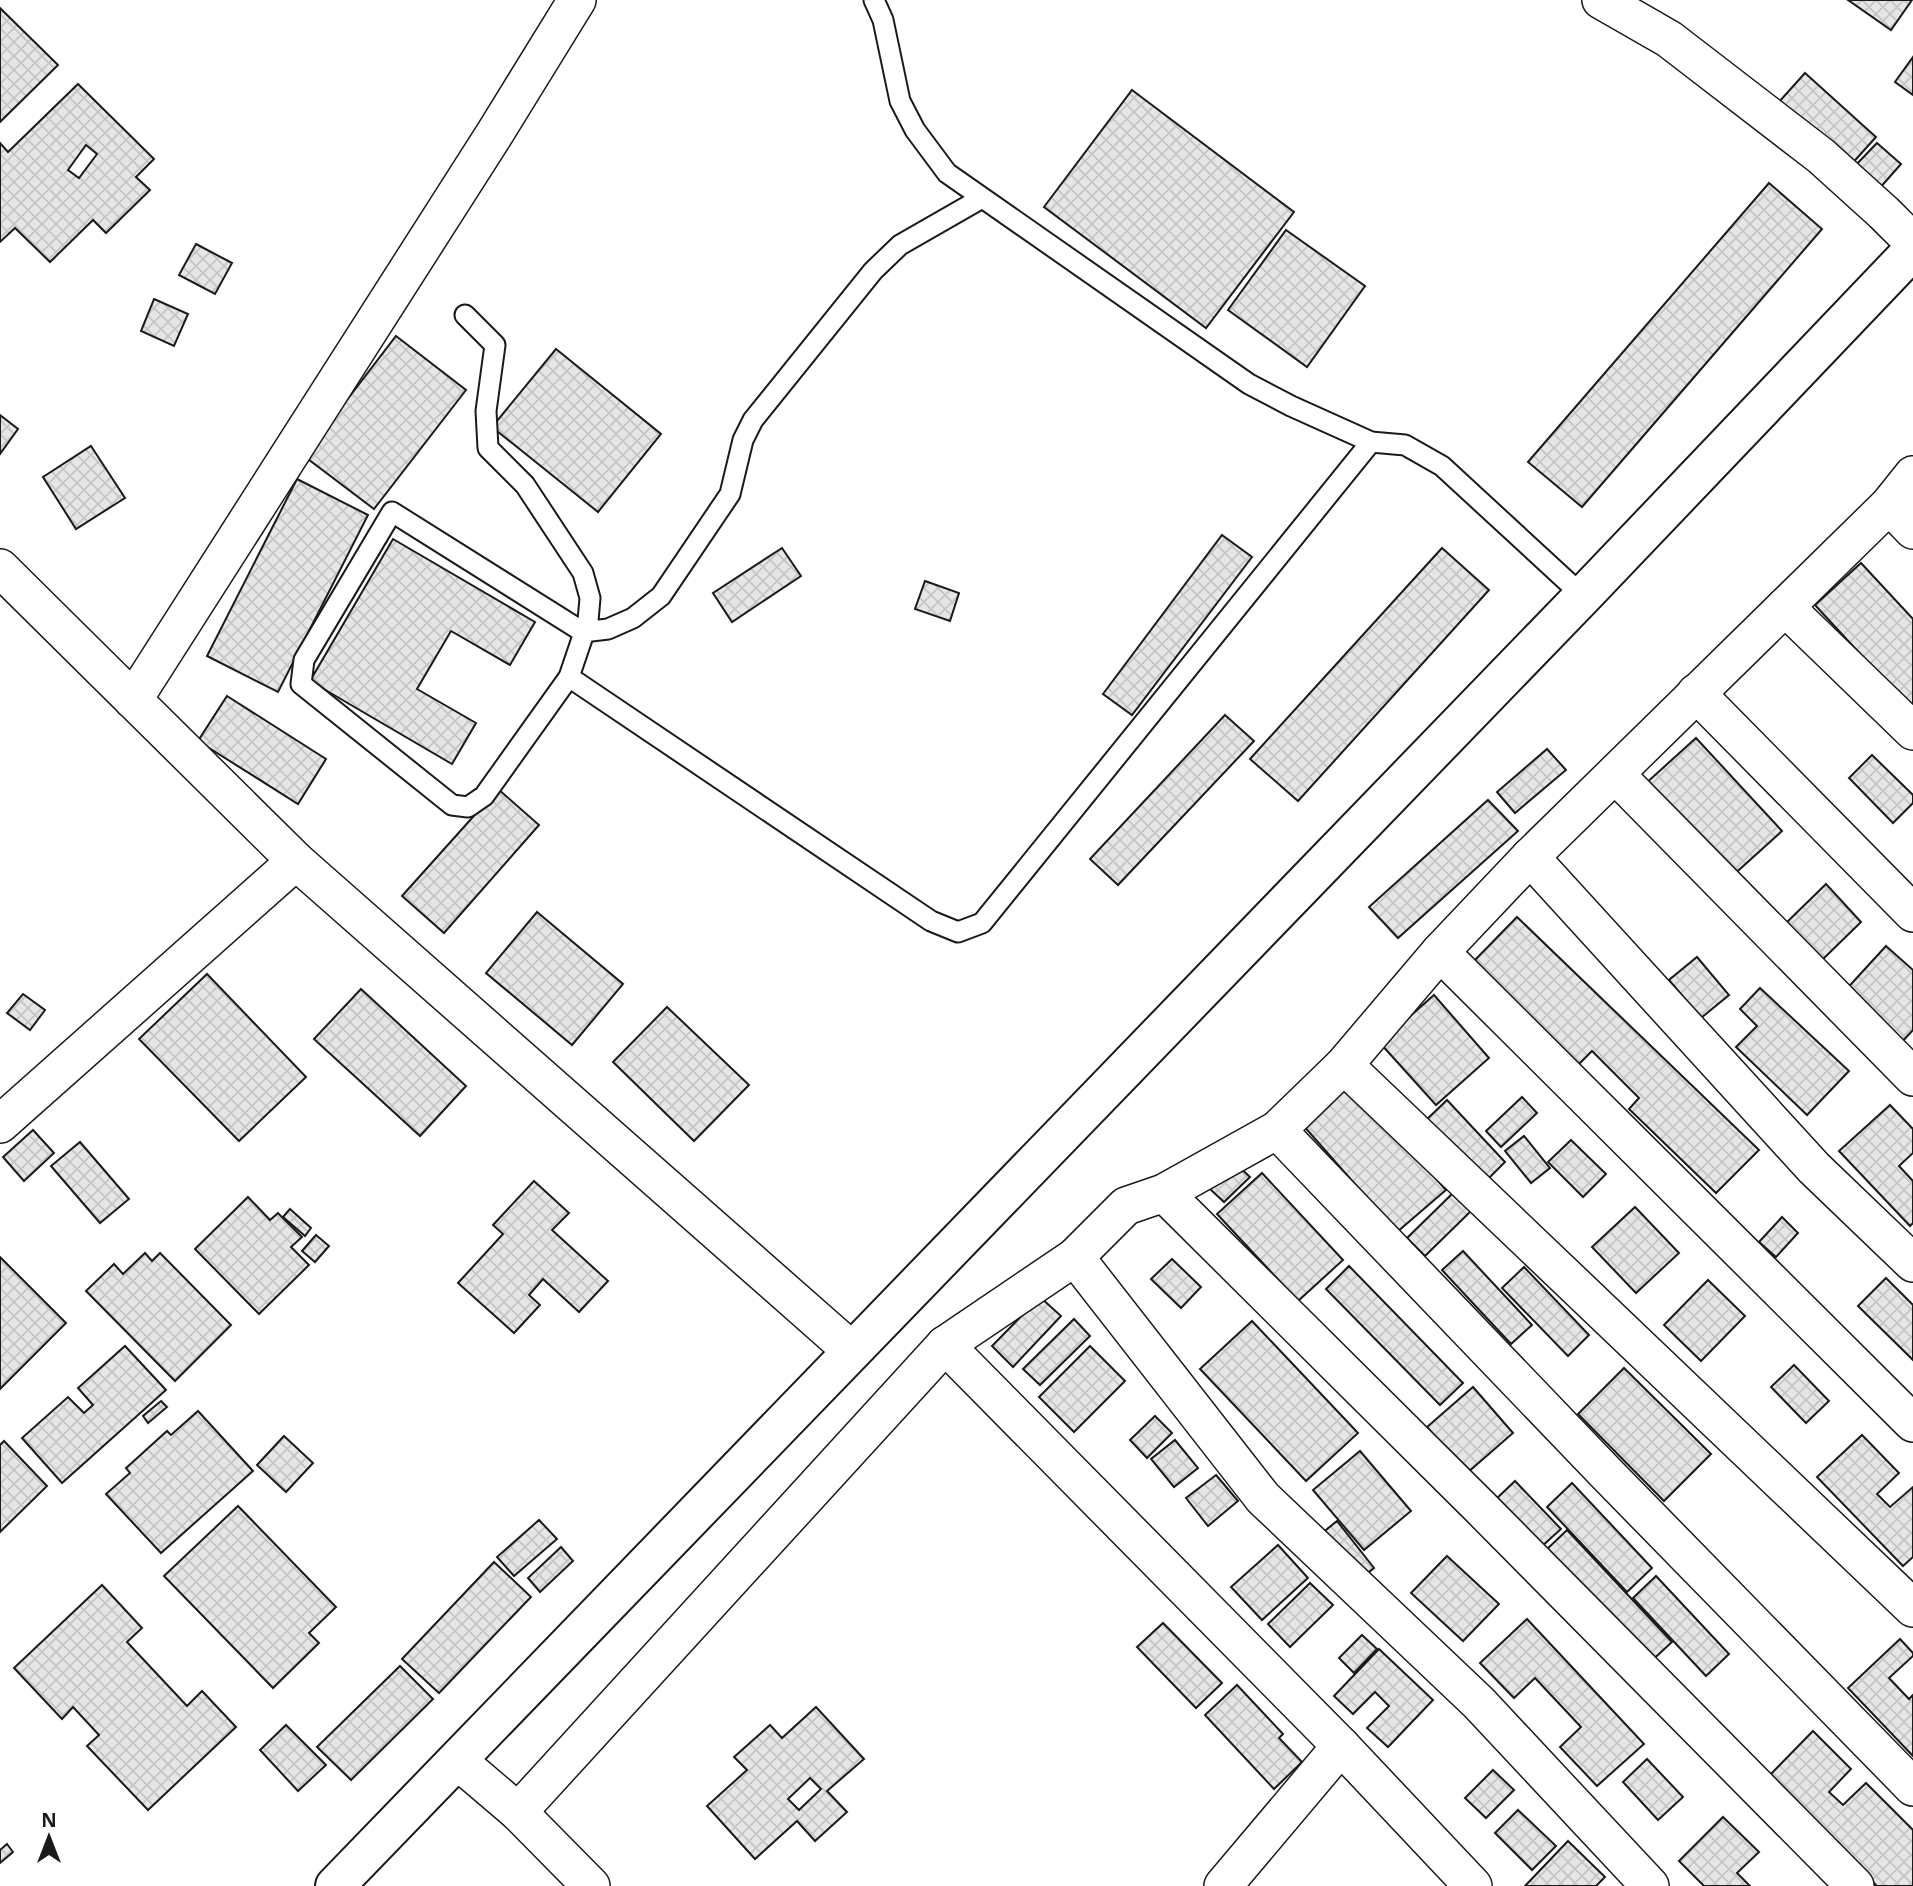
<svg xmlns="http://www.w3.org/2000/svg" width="1913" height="1886" font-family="'Open Sans',sans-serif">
<defs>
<pattern id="building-cross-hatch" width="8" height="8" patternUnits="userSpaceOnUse" patternTransform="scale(1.75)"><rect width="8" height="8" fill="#e6e6e6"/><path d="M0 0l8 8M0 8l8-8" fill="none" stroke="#c5c5c5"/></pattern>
</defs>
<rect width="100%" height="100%" fill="#fff"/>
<!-- building -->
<g fill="url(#building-cross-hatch)" stroke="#1a1a1a" stroke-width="2" fill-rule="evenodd">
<polygon points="1848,0 1912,0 1891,30"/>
<polygon points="0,8 58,65 0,122"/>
<polygon points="1913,57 1913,95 1895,82"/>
<polygon points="1805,73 1876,137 1849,167 1778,103"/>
<path d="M78,84L154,159L136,177L150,190L106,233L93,220L50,262L15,228L0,242V143L8,152ZM86,145L97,154L79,178L68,170Z"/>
<polygon points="1132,90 1294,212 1206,328 1044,207"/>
<polygon points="1877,143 1901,164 1878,190 1853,168"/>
<polygon points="1769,183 1822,229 1582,507 1528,462"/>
<polygon points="1286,230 1365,286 1307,367 1228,310"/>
<polygon points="196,244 232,263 215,294 179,275"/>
<polygon points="154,299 188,314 174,346 141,331"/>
<polygon points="396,336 466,390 374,509 304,456"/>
<polygon points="556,349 661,434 598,512 492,427"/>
<polygon points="0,415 18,429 0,454"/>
<polygon points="91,446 125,498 76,529 43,477"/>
<polygon points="297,479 368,515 278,692 207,656"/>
<polygon points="1222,535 1252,557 1132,715 1103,694"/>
<polygon points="393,539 535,622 510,665 451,631 417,689 476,723 452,764 310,681"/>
<polygon points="782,548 801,576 732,622 713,593"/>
<polygon points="1442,548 1489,590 1298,801 1250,759"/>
<polygon points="1861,563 1913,619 1913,707 1911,709 1815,605"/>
<polygon points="925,581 959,593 950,621 915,609"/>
<polygon points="227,696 326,759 298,804 198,741"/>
<polygon points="1225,715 1254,741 1118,885 1090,859"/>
<polygon points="1696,738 1782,831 1730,878 1644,785"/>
<polygon points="1547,749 1566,770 1515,813 1497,792"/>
<polygon points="1872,755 1913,795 1913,803 1893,823 1849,778"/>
<polygon points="498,789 539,825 444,933 402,896"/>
<polygon points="1488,800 1518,831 1398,938 1369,907"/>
<polygon points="1826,884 1861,922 1819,963 1784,925"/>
<polygon points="537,912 623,984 572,1045 486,973"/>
<polygon points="1517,917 1759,1150 1716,1193 1629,1109 1639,1098 1592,1051 1579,1064 1473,962"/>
<polygon points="1886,946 1913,970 1913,1030 1899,1045 1842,994"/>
<polygon points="1697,957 1729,995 1701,1018 1669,980"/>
<polygon points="207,974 306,1077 239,1141 139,1039"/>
<polygon points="1760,988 1849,1071 1807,1115 1736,1047 1757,1026 1740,1009"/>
<polygon points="361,989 466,1086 420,1136 314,1039"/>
<polygon points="23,994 45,1010 30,1030 7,1013"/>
<polygon points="1434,995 1489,1058 1436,1105 1380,1043"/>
<polygon points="667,1007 749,1085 694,1141 613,1062"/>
<polygon points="1351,1082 1446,1190 1397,1232 1302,1124"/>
<polygon points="1522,1097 1537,1113 1501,1147 1486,1131"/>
<polygon points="1447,1100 1505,1162 1482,1185 1423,1123"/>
<polygon points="1890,1105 1913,1129 1913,1153 1899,1166 1913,1181 1913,1223 1910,1226 1839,1151"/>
<polygon points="33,1130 54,1153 24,1181 3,1157"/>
<polygon points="1524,1136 1550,1168 1531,1183 1505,1151"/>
<polygon points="1571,1140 1606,1174 1583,1197 1548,1162"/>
<polygon points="80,1142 129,1199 100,1223 51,1166"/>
<polygon points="1235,1163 1250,1177 1224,1202 1210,1189"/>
<polygon points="1262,1173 1343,1260 1298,1301 1217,1214"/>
<polygon points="534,1181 569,1213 552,1230 608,1281 579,1312 543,1279 529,1295 540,1305 514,1333 458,1283 503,1234 493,1225"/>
<polygon points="1453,1193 1471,1211 1425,1256 1407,1238"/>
<polygon points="248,1197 270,1220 278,1213 302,1237 291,1247 309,1265 259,1314 195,1249"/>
<polygon points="1635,1207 1679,1253 1636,1293 1592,1247"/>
<polygon points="290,1209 311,1228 305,1236 283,1217"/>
<polygon points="1782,1217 1798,1233 1776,1257 1759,1242"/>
<polygon points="316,1235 329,1246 315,1262 302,1251"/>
<polygon points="1463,1251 1532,1325 1511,1344 1442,1270"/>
<polygon points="145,1253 152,1261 160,1253 231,1325 175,1381 86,1291 114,1264 123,1274"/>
<polygon points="0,1257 66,1323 0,1389"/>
<polygon points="1172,1259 1201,1287 1181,1308 1151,1279"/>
<polygon points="1349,1266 1463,1383 1440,1405 1326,1289"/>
<polygon points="1524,1267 1589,1335 1568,1356 1502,1288"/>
<polygon points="1886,1278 1913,1305 1913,1360 1858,1306"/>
<polygon points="1708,1280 1745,1316 1701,1361 1664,1325"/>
<polygon points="1040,1297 1061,1316 1013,1367 992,1346"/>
<polygon points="1074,1319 1090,1336 1040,1385 1023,1369"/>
<polygon points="1252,1321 1358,1433 1306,1481 1200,1369"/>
<polygon points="125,1346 166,1390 62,1483 22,1438 68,1397 84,1413 93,1405 78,1388"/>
<polygon points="1090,1346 1125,1381 1074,1432 1039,1397"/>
<polygon points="1794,1365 1829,1401 1806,1423 1771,1387"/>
<polygon points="1624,1368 1711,1454 1664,1501 1578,1414"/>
<polygon points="1473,1387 1513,1433 1467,1473 1427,1427"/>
<polygon points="161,1401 167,1407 148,1423 143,1416"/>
<polygon points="198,1411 253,1471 161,1553 106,1494 130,1473 126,1468 167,1431 171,1435"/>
<polygon points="1155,1416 1172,1433 1147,1458 1130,1440"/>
<polygon points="1862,1435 1899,1473 1877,1494 1890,1507 1913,1487 1913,1557 1903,1566 1817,1477"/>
<polygon points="284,1436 313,1463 286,1492 257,1465"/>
<polygon points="1175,1440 1198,1468 1174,1487 1151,1459"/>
<polygon points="4,1441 47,1486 0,1532 0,1445"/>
<polygon points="1360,1451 1411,1511 1364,1550 1313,1490"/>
<polygon points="1216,1475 1238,1501 1208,1526 1186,1498"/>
<polygon points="1515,1481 1561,1529 1541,1547 1496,1499"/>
<polygon points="1572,1483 1652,1568 1627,1592 1547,1507"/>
<polygon points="238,1506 336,1607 309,1633 319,1643 273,1688 164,1576"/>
<polygon points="539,1520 557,1539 514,1576 497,1557"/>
<polygon points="1337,1521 1374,1568 1358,1581 1321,1534"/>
<polygon points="1567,1530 1672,1642 1647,1665 1543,1553"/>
<polygon points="1278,1545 1308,1578 1262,1620 1231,1587"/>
<polygon points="561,1547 573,1561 540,1592 528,1578"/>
<polygon points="1447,1556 1499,1604 1463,1641 1411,1593"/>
<polygon points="494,1562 531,1597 439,1693 402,1659"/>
<polygon points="1656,1576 1729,1654 1706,1676 1633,1598"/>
<polygon points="1310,1583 1333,1605 1290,1647 1268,1624"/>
<polygon points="102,1585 142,1628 127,1642 187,1706 202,1691 236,1727 148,1810 87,1746 99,1735 73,1707 62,1719 14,1668"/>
<polygon points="1527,1619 1644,1744 1597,1786 1560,1747 1581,1727 1535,1678 1514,1698 1480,1663"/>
<polygon points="1163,1623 1222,1683 1196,1708 1137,1647"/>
<polygon points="1362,1635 1377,1649 1354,1673 1339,1658"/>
<polygon points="1900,1639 1913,1653 1913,1656 1889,1678 1909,1699 1913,1695 1913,1756 1848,1688"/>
<polygon points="1379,1649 1433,1700 1388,1747 1367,1728 1389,1706 1375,1692 1353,1714 1334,1696"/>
<polygon points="400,1666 433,1699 351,1780 317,1747"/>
<polygon points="1237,1685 1283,1734 1279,1738 1302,1762 1274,1789 1205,1715"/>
<path d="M816,1707L864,1759L827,1791L847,1812L815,1841L797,1821L755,1859L707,1806L747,1770L734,1757L770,1725L782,1738ZM810,1778L821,1789L799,1810L788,1799Z"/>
<polygon points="286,1725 326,1765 298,1791 260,1750"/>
<polygon points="1813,1731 1851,1769 1829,1792 1843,1805 1866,1783 1913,1830 1913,1886 1877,1886 1767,1778"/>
<polygon points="1647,1759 1683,1797 1658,1820 1623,1782"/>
<polygon points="1493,1770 1514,1790 1486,1818 1465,1798"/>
<polygon points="1518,1810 1556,1846 1532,1870 1495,1833"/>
<polygon points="1723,1817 1759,1852 1737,1873 1750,1886 1704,1886 1679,1861"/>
<polygon points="1568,1841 1605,1877 1596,1886 1525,1886"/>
<polygon points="7,1844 13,1852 0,1863 0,1850"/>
</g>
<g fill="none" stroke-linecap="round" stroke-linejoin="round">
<!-- lane casing -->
<g stroke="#1a1a1a" stroke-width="23">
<g id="lane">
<polyline points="874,0 883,20 900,101 915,130 947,173 1249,384 1291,406 1371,442 1405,445 1442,466 1583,596"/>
<polyline points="465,315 495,345 486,411 488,448 525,485 583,573 590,598 588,621 569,677 484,796 468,807 452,805 301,684 304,660 392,512 583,632 608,629 633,618 661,596 730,494 743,440 753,420 873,271 900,245 982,198"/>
<polyline points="569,677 931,921 958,932 982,923 1371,442"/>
</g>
</g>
<!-- street casing -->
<g stroke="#1a1a1a" stroke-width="40">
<g id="street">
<polyline points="1601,0 1669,39 1821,156 1884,213 1913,242"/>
<polyline points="1889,505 1913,530"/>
<polyline points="0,568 296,861 852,1351"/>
<polyline points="1785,607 1913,731"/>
<polyline points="1696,693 1913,913"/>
<polyline points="133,700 495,133 577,0"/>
<polyline points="1615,774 1913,1077"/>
<polyline points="1530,857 1814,1168 1913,1263"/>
<polyline points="1440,952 1913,1423"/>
<polyline points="1344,1065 1913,1608"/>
<polyline points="0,1124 296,861"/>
<polyline points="1277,1130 1604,1471 1913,1787"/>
<polyline points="1164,1193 1480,1507 1855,1886"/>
<polyline points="1075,1257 1263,1498 1479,1703 1650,1886"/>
<polyline points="945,1345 1341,1746 1473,1886"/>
<polyline points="457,1760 518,1812 591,1886"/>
<polyline points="518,1812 945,1345 1075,1257 1126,1206 1164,1193 1277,1130 1344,1065 1440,952 1530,857 1889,505 1913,475"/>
<polyline points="1223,1886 1341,1746"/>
</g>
</g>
<!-- secondary casing -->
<g stroke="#1a1a1a" stroke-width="42">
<polyline id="secondary" points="335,1886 1583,596 1913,250"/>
</g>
<!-- lane -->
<use href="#lane" stroke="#fff" stroke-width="19"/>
<!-- street -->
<use href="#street" stroke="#fff" stroke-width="37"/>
<!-- secondary -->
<use href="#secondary" stroke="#fff" stroke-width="38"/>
</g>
<!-- north arrow -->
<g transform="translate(49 1837)" stroke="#ffffff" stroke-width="5" paint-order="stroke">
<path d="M0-5L12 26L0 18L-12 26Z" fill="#1a1a1a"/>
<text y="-10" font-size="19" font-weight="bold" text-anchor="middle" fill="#1a1a1a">N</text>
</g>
</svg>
